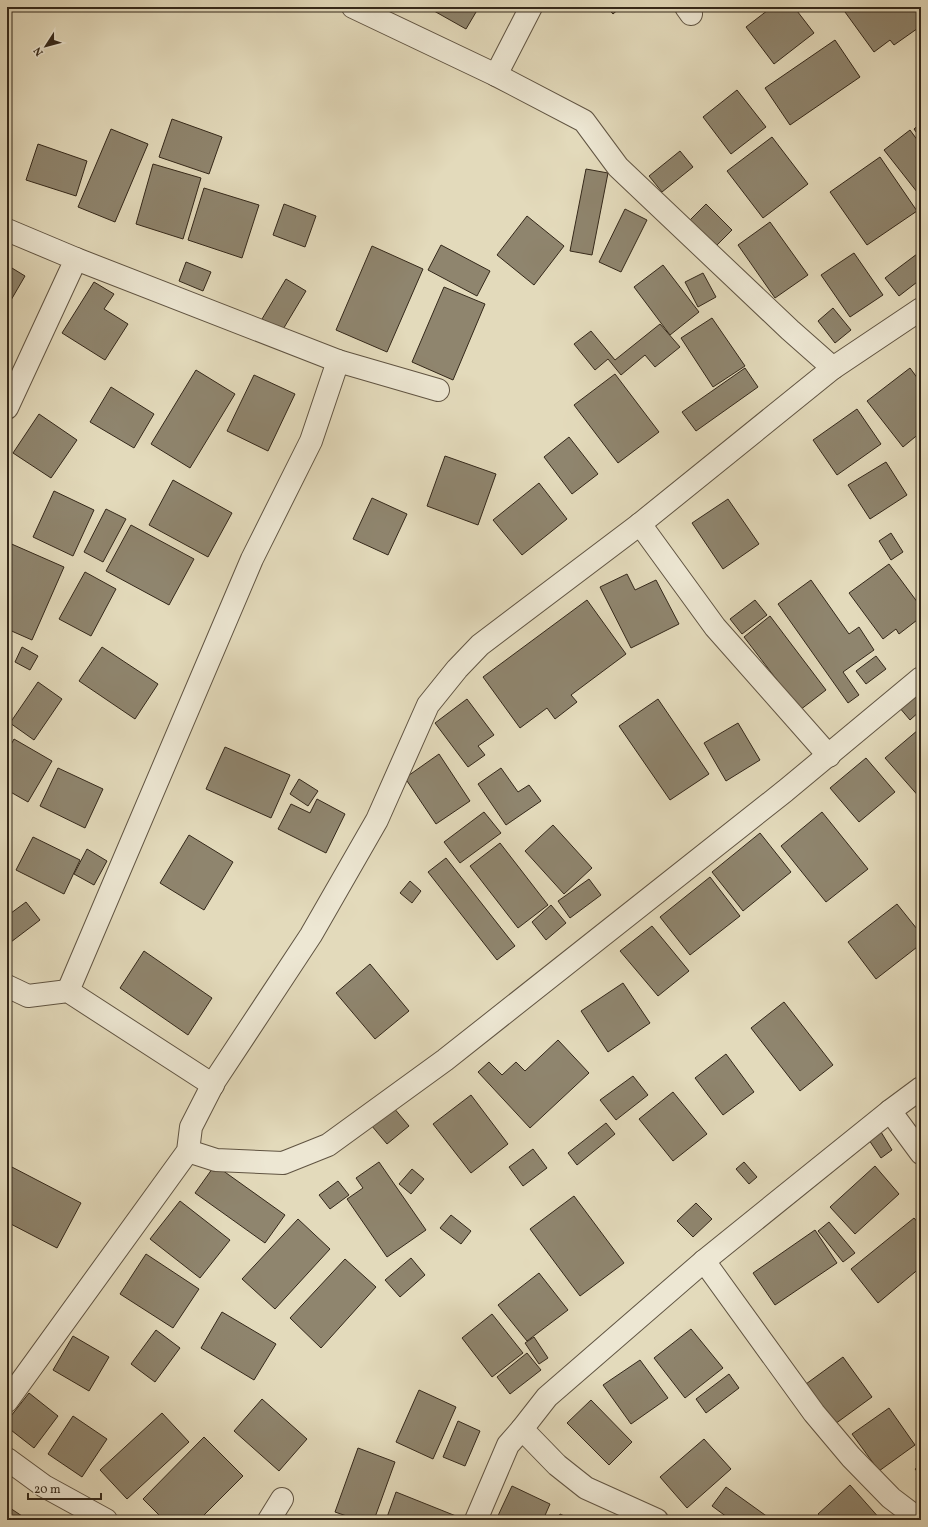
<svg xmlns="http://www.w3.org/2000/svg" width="928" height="1527" font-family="Vollkorn,serif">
<rect width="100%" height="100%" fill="#e3dabb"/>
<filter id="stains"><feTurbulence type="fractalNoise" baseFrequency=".005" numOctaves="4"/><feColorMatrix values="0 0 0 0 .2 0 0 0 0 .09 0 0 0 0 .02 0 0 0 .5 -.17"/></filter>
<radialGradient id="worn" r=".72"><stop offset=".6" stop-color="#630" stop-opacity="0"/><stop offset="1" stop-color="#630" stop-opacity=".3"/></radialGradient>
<!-- building -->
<g fill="#8f856e" stroke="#34281a">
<polygon points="427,7 479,7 466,29"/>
<polygon points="607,7 621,7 613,14"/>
<polygon points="772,7 794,7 814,33 774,64 746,27"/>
<polygon points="852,7 921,7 921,26 894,45 890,40 874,52 845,12"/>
<polygon points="835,40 860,77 790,125 765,88"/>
<polygon points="737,90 766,127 731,154 703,117"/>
<polygon points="172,119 222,137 209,174 159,157"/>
<polygon points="921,123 921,139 914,129"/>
<polygon points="111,129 148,144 115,222 78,207"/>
<polygon points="910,130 921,145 921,197 884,150"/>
<polygon points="772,137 808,184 763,218 727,171"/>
<polygon points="38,144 87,161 76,196 26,180"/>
<polygon points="680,151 693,167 662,192 649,176"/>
<polygon points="880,157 917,211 867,245 830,192"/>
<polygon points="153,164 201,178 183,239 136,224"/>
<polygon points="586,169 608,173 592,255 570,251"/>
<polygon points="204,188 259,205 242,258 188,240"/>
<polygon points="284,204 316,216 305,247 273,235"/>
<polygon points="706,204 732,230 713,249 687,223"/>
<polygon points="625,209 647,220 621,272 599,262"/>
<polygon points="527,216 564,246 534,285 497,255"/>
<polygon points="770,222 808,275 775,298 738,245"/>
<polygon points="441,245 490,271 477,296 428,270"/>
<polygon points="372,246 423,269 387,352 336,330"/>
<polygon points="921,251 921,279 899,296 885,278"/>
<polygon points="854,253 883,295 850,317 821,275"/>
<polygon points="186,262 211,272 203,291 179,281"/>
<polygon points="7,265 25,276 7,307"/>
<polygon points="663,265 699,312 670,335 634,287"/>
<polygon points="703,273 716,297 698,307 685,282"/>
<polygon points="286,279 306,291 282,331 262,319"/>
<polygon points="94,282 114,294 104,309 128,324 105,360 62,333"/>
<polygon points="444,287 485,304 453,380 412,362"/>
<polygon points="833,308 851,330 835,343 818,321"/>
<polygon points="712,318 745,366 713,387 681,338"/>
<polygon points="660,324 680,347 655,367 645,355 621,375 608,359 595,370 574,344 591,331 615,360"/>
<polygon points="745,368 758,387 696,431 682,412"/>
<polygon points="910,368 921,383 921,432 903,447 867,401"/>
<polygon points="196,370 235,394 190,468 151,444"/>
<polygon points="615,374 659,432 618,463 574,405"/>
<polygon points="254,375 295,394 268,451 227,431"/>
<polygon points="111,387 154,414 134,448 90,422"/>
<polygon points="857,409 881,444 837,475 813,440"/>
<polygon points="39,414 77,440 51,478 13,453"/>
<polygon points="569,437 598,474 572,494 544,457"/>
<polygon points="445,456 496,474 478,525 427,506"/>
<polygon points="886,462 907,495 870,519 848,485"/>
<polygon points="173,480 232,513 208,557 149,525"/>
<polygon points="539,483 567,519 522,555 493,520"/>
<polygon points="54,491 94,510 73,556 33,537"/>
<polygon points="372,498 407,514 388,555 353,539"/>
<polygon points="728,499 759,544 723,569 692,523"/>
<polygon points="106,509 126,519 103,562 84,552"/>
<polygon points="131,525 194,559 169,605 106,571"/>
<polygon points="891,533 903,552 891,560 879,541"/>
<polygon points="7,542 64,567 32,640 7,629"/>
<polygon points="889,564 921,607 921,617 899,634 896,629 883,639 849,593"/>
<polygon points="85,572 116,589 91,636 59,619"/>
<polygon points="627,574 635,590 656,580 679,624 631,648 600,587"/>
<polygon points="811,580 849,634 859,627 874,650 843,672 859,695 848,703 778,604"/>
<polygon points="587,600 626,654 571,695 577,702 555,719 547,708 520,728 483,677"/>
<polygon points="755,600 767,615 742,634 730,619"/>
<polygon points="770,616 826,690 800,710 744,637"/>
<polygon points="22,647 38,656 30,670 15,662"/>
<polygon points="102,647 158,684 135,719 79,681"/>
<polygon points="876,656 886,669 866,684 856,671"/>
<polygon points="38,682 62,699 34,740 10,723"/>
<polygon points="916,692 921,698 921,710 910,720 899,707"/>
<polygon points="467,699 494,735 478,746 485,755 468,767 435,723"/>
<polygon points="658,699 709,774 670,800 619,726"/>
<polygon points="738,723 760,760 726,781 704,743"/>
<polygon points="918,730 921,734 921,799 885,758"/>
<polygon points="14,739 52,761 28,802 7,790 7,752"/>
<polygon points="225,747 290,775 271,818 206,789"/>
<polygon points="439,754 470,801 436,824 405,778"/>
<polygon points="866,758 895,792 859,822 830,788"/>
<polygon points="58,768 103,789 85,828 40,806"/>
<polygon points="501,768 518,792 529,785 541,801 506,825 478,784"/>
<polygon points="299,779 318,791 308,806 290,794"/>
<polygon points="317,799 345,814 326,853 278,829 291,804 310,813"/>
<polygon points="484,812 501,833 460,863 444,842"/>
<polygon points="822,812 868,869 826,902 781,846"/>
<polygon points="553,825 592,868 564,894 525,851"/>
<polygon points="760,833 791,872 743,911 712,872"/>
<polygon points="189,835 233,862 204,910 160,883"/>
<polygon points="33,837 80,860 64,894 16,870"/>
<polygon points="500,843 548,905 518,928 470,866"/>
<polygon points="87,849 107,861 94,885 74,874"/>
<polygon points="446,858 515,946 497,960 428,872"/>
<polygon points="710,877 740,916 690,955 660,917"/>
<polygon points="589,879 601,895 570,918 558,901"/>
<polygon points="410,881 421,891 412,903 400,893"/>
<polygon points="26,902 40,920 7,945 7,916"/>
<polygon points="897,904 921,934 921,944 876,979 848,942"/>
<polygon points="551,905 566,923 546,940 532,922"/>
<polygon points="652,926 689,971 658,996 620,951"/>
<polygon points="144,951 212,998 188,1035 120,988"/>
<polygon points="370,964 409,1011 375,1039 336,993"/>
<polygon points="623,983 650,1023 608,1052 581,1011"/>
<polygon points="784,1002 833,1065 800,1091 751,1028"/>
<polygon points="558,1040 589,1073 530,1128 478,1072 489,1062 502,1075 516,1062 525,1071"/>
<polygon points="726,1054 754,1092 723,1115 695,1078"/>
<polygon points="633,1076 648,1095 616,1120 600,1100"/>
<polygon points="673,1092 707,1134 673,1161 639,1119"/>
<polygon points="471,1095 508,1144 471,1173 433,1124"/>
<polygon points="393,1107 409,1126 387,1144 371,1125"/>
<polygon points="606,1123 615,1134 577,1165 568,1153"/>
<polygon points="881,1132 892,1150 881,1158 869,1140"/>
<polygon points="533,1149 547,1168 523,1186 509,1167"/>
<polygon points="379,1162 426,1230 387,1257 347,1199 363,1188 356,1178"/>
<polygon points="744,1162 757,1177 749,1184 736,1169"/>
<polygon points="8,1165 81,1203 57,1248 7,1222 7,1168"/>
<polygon points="215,1165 285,1215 265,1243 195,1193"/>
<polygon points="875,1166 899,1194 855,1234 830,1207"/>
<polygon points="412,1169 424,1179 411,1194 399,1184"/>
<polygon points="338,1181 349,1195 330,1209 319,1195"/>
<polygon points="574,1196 624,1263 580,1296 530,1229"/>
<polygon points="180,1201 230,1240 200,1278 150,1239"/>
<polygon points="696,1203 712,1219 693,1237 677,1221"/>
<polygon points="451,1215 471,1231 461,1244 440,1228"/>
<polygon points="914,1218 921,1226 921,1267 878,1303 851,1269"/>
<polygon points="298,1219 330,1249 275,1309 242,1279"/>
<polygon points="829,1222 855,1253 843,1262 818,1231"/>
<polygon points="815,1230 837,1263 775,1305 753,1273"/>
<polygon points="146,1254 199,1289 173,1328 120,1294"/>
<polygon points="411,1258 425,1275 400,1297 385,1280"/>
<polygon points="345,1259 376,1287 321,1348 290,1318"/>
<polygon points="539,1273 568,1310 527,1341 498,1305"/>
<polygon points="222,1312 276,1344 254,1380 201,1348"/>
<polygon points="492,1314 523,1353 492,1377 462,1338"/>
<polygon points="691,1329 723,1368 685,1398 654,1358"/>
<polygon points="156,1330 180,1348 155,1382 131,1364"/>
<polygon points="73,1336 109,1357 89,1391 53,1370"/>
<polygon points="534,1337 548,1358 539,1364 525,1343"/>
<polygon points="527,1353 541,1370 510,1394 497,1377"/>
<polygon points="843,1357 872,1397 835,1424 806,1384"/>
<polygon points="640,1360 668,1398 631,1424 603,1385"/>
<polygon points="729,1374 739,1388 706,1413 696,1399"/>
<polygon points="419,1390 456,1407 433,1459 396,1442"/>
<polygon points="29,1393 58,1416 34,1448 7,1427 7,1421"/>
<polygon points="262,1399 307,1439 279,1471 234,1431"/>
<polygon points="591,1400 632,1442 609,1465 567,1423"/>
<polygon points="889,1408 915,1445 879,1471 852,1434"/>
<polygon points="162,1413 189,1442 127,1499 100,1470"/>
<polygon points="73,1416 107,1439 82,1477 48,1454"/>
<polygon points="458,1421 480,1431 465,1466 443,1457"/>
<polygon points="204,1437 243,1476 199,1520 164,1520 143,1499"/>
<polygon points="704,1439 731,1469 687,1508 660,1477"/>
<polygon points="358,1448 395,1462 374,1520 358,1520 335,1512"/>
<polygon points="921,1465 921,1476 915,1469"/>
<polygon points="850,1485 881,1520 823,1520 818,1514"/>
<polygon points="512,1486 550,1504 543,1520 496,1520"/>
<polygon points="726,1487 772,1520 731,1520 712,1506"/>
<polygon points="396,1492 456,1516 455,1520 386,1520"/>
<polygon points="7,1506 28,1520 7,1520"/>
<polygon points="560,1514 573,1520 557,1520"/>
</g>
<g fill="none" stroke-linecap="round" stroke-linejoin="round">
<!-- minor casing -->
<g stroke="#605442" stroke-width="24">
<g id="minor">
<polyline points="353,7 496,75 584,121 618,167 790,330 833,368"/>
<polyline points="686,7 691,14"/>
<polyline points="496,75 531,7"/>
<polyline points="7,230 76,259 7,408"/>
<polyline points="76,259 338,361"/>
<polyline points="640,524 715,627 829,756"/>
<polyline points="7,986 28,996 68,991 213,1085"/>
<polyline points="68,991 252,559 311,441 338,361 438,390"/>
<polyline points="890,1111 921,1153"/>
<polyline points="188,1151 216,1160 283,1163 328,1145 445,1060 785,791 921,678"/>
<polyline points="704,1261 814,1413 851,1457 891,1498 920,1520"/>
<polyline points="7,1401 188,1151 191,1127 214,1082 311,935 377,820 428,705 457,669 480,645 640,524 833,368 921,309"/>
<polyline points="7,1459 44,1486 106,1520"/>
<polyline points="269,1520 282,1499"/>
<polyline points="476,1520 508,1445 522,1429"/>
<polyline points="657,1520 586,1488 557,1465 522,1429 547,1397 704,1261 890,1111 921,1088"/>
</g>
</g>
<!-- minor -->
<use href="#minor" stroke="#ede7d3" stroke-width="22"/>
</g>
<!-- margin -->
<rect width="928" height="1527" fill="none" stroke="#e3dabb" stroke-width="24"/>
<rect x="8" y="8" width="912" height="1511" fill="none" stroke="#34281a" stroke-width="2"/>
<rect x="12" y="12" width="904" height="1503" fill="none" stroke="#34281a"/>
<!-- north arrow -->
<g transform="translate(46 46) rotate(234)" stroke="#ede7d3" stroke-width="3" paint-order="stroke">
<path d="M0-3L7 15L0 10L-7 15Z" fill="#34281a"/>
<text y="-6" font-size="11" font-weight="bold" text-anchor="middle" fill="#34281a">N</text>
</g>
<!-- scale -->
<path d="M28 1493v6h73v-6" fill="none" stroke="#34281a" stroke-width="2"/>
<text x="34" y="1493" font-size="12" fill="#34281a" stroke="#ede7d3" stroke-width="3" paint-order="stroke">20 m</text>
<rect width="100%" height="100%" filter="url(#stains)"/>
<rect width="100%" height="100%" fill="url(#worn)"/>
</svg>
